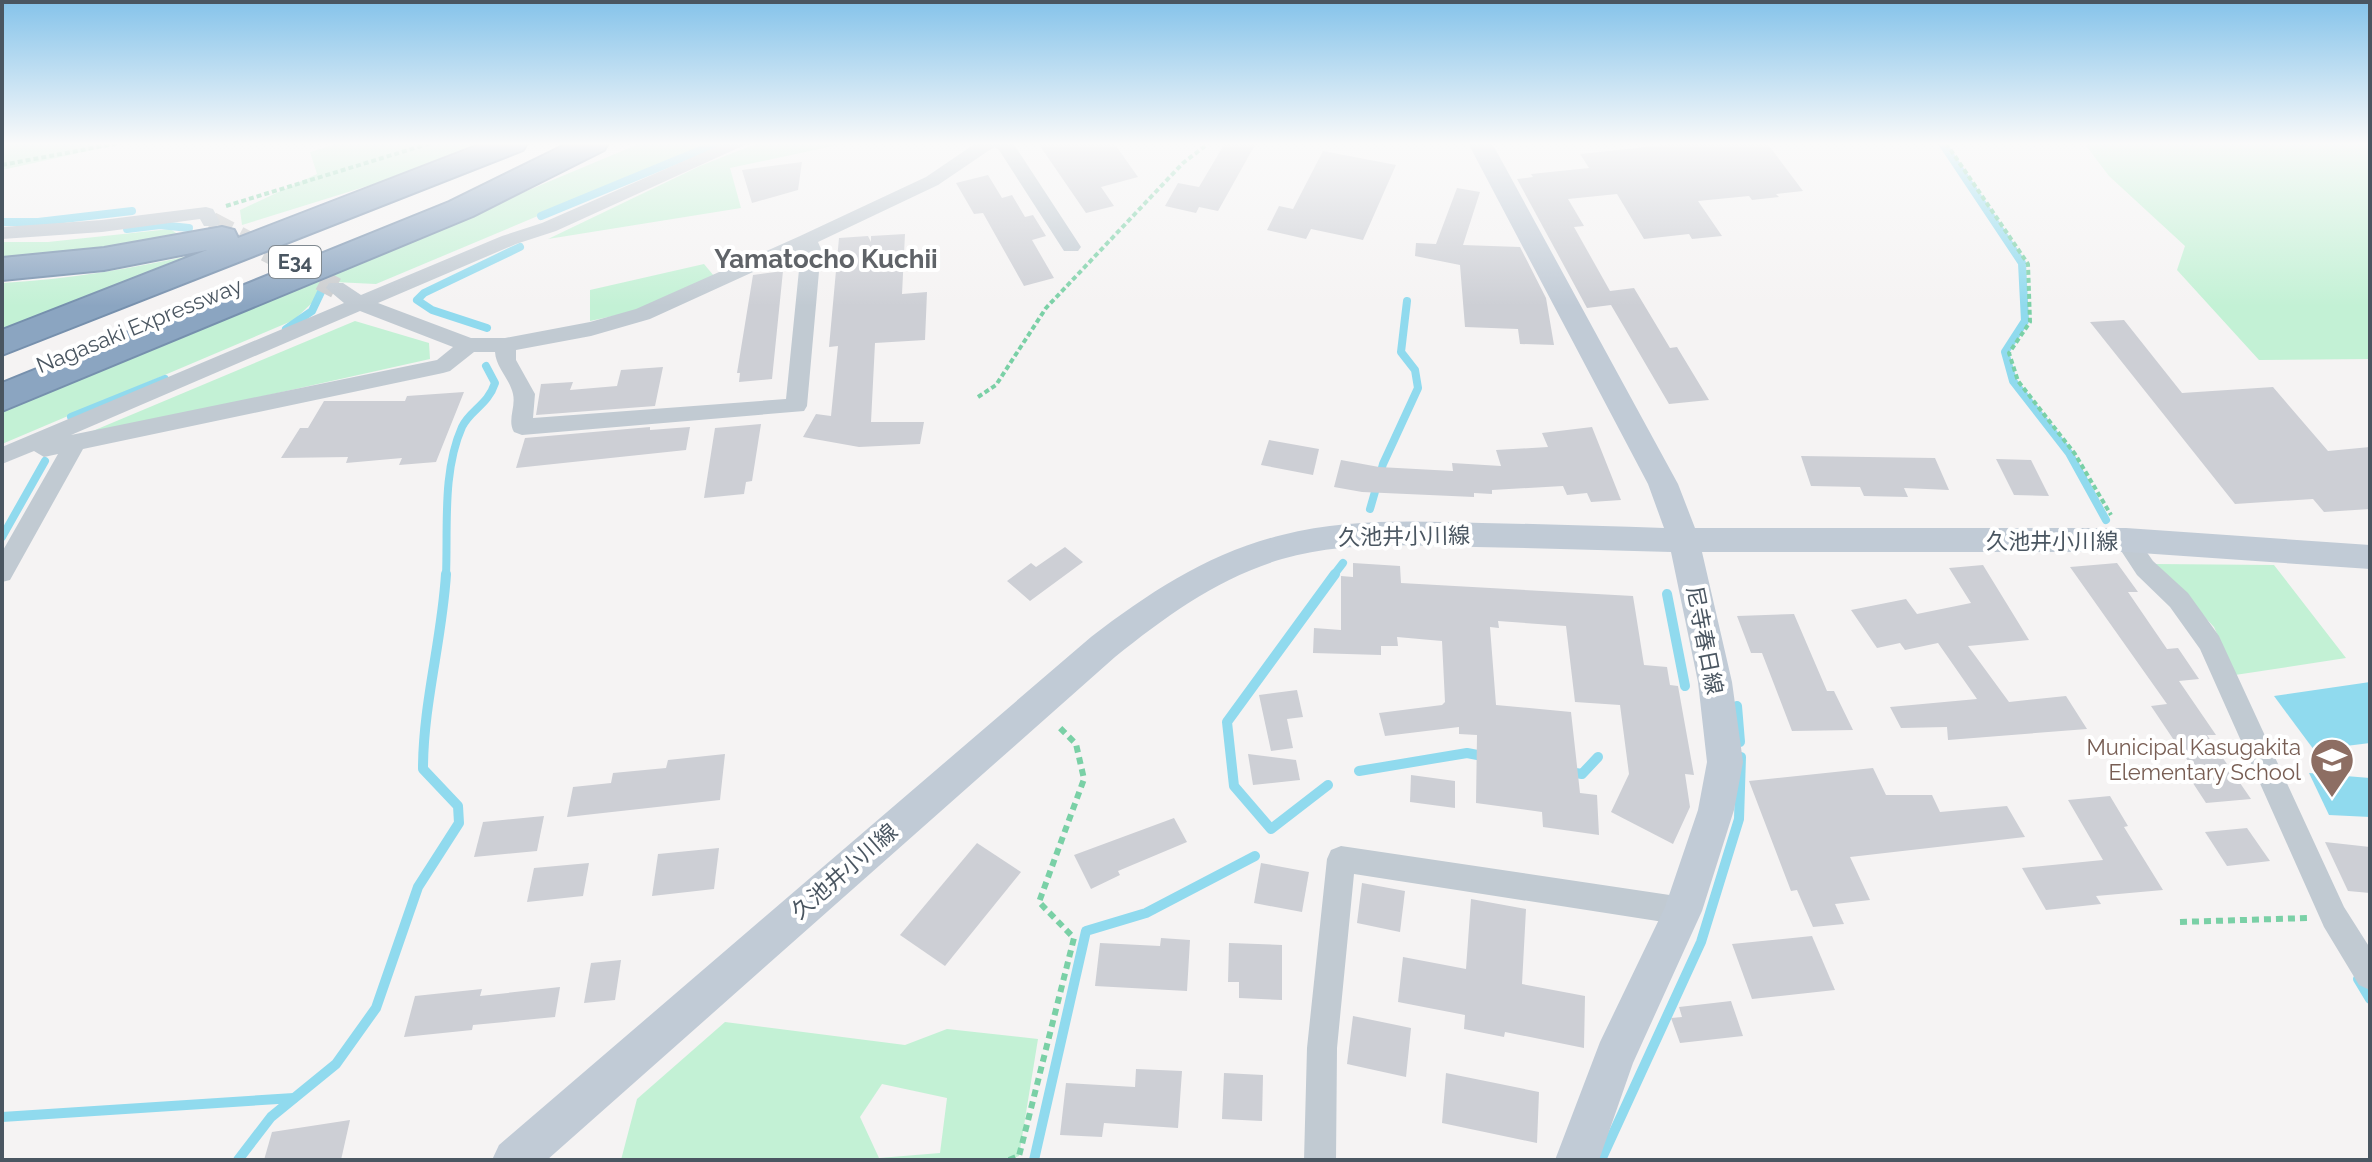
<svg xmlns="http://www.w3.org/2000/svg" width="2372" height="1162" font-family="Raleway,'Noto Sans JP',sans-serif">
<rect width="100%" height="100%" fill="#f5f3f3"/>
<!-- green -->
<g fill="#c3f1d5" fill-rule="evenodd">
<polygon points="2,143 124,143 2,170"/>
<polygon points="339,143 483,143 390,179 242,225 240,210 317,174 310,152"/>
<polygon points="641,143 712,143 376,284 334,282 294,320 2,444 2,411"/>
<polygon points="758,143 847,143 730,168 741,208 548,239 700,166"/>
<polygon points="2084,143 2370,143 2370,359 2259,360 2177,270 2185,246 2109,176"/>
<polygon points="170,229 187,240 2,259 2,242 48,242"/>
<path d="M264,238L2,335V283C92,278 177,260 264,238Z"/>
<polygon points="704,264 714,276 636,311 590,321 590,290"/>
<polygon points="355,321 429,343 430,359 76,438"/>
<polygon points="2155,564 2274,565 2346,658 2235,675 2214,627"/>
<path d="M725,1022L905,1045L947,1029L1038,1039L1019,1156L1009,1160H621L637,1099ZM882,1084L947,1098L940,1153L879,1158L860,1117Z"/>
</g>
<!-- water -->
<g fill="#90daee">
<polygon points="2370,682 2370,743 2314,750 2274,696"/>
<polygon points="2309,773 2370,778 2370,817 2329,815"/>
</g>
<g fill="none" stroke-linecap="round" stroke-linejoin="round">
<!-- stream-far1 -->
<g stroke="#90daee" stroke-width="8">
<polyline points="1942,143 2022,263 2025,321 2005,352 2013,381 2069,453 2106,520"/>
<polyline points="541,216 718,143"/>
<polyline points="2,222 38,222 132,211"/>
<polyline points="127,229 160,225 189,228"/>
<polyline points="487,328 432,310 417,300 424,293 520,247"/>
<polyline points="286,329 312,311 321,292"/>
<polyline points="71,417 165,379"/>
<polyline points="1370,509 1383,464 1418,388 1415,370 1401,352 1407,301"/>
<polyline points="2,537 45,461"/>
<path d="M446,576C448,528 442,472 462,427C470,410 488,405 495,383L486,366"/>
<polyline points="1333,576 1343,563"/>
</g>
<!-- stream -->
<g stroke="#90daee" stroke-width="10">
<polyline points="1667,594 1685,686"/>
<polyline points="1737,706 1740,742"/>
<polyline points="1359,771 1467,753 1488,757"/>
<polyline points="1569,772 1582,774 1598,757"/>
<polyline points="1328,785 1271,829 1234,786 1227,722 1335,574"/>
<polyline points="2358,979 2370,999"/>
<polyline points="2,1117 294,1098"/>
<path d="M238,1160L271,1117L336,1064L376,1008L418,887L459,823L458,806L423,769C423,704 442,640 446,574"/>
<polyline points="1034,1160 1086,931 1146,913 1255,856"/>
<polyline points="1601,1160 1701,942 1739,819 1741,757"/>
</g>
</g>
<!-- building -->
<g fill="#cdcfd5">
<polygon points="1038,143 1114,143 1138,177 1101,187 1114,206 1086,213"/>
<polygon points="1225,143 1256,143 1218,211 1199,207 1196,213 1165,206 1178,183 1199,187"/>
<polygon points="1684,143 1767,143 1803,191 1776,194 1779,197 1752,200 1749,196 1698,201 1722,236 1692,239 1689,234 1644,239 1617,194 1568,199 1584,226 1574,227 1610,291 1634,288 1670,348 1677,347 1709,400 1669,404 1611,305 1587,308 1517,179 1533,177 1531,174 1589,168 1580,154"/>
<polygon points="1323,151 1396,165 1363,240 1311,229 1306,239 1267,230 1279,206 1293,209"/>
<polygon points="802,162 798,190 752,203 742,170"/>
<polygon points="988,175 1002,198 1012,195 1025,217 1033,215 1046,236 1032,240 1054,278 1024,286 983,213 974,214 956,183"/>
<polygon points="1457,188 1480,192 1463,245 1520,247 1546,298 1554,345 1520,344 1518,329 1465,327 1460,265 1415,256 1416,243 1436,244"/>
<polygon points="905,234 902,294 927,292 925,340 875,343 871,422 924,422 920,444 859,447 803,437 816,414 831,416 838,346 829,347 839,238 868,236 871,242 871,236"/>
<polygon points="783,271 772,379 739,382 740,373 737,373 753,275"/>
<polygon points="2124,320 2182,393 2273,387 2328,451 2370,447 2370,509 2324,512 2313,499 2235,504 2090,322"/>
<polygon points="663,367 655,406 536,415 541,384 573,382 570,390 617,386 621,370"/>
<polygon points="464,392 436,462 399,465 402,458 346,463 348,457 281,458 300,428 308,428 324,401 405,401 407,396"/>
<polygon points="761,424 752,481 746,482 744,494 704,498 715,428"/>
<polygon points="650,427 650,430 690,427 686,450 516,468 525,438"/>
<polygon points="1592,427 1621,500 1591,502 1587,493 1567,495 1563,486 1492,490 1492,494 1474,493 1474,497 1362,492 1334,487 1341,460 1379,467 1453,471 1452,463 1501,466 1496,450 1548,447 1542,433"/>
<polygon points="1269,440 1319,449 1313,475 1261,465"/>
<polygon points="1801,456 1935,458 1949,490 1904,488 1908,497 1864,496 1860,487 1811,486"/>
<polygon points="1996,459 2031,460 2049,496 2014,495"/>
<polygon points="1065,547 1083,562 1030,601 1007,581 1031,563 1036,567"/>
<polygon points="1353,563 1400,566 1401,583 1633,596 1644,665 1667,667 1670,685 1678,686 1694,775 1685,774 1690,807 1673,844 1611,812 1629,774 1620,705 1575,702 1566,626 1498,621 1499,628 1490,627 1496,705 1571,712 1580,793 1597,795 1599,835 1543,827 1542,812 1476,803 1477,735 1459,734 1459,727 1385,736 1379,713 1442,705 1445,702 1442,641 1397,637 1398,646 1381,646 1381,655 1313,653 1314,628 1341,630 1341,576 1353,577"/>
<polygon points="2117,563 2138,592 2128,592 2167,649 2178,648 2199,679 2179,681 2216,735 2207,735 2251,799 2206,803 2187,774 2196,773 2151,706 2167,704 2070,567"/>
<polygon points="1983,565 2029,640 1968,646 2009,702 2066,696 2087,729 1948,740 1947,727 1901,728 1890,707 1977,699 1938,643 1905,650 1900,643 1877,648 1851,610 1906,599 1917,614 1971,603 1949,568"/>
<polygon points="1794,614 1827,691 1834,691 1853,730 1792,731 1762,653 1751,653 1737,616"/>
<polygon points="1297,690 1303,717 1287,719 1293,748 1271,751 1259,695"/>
<polygon points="725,754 720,800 567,817 573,787 611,783 613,773 666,768 668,760"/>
<polygon points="1248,754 1296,760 1300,780 1253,785"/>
<polygon points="1873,768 1886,795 1932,795 1940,812 2007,806 2025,837 1850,857 1870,900 1835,904 1844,924 1813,927 1797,890 1791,891 1749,781"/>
<polygon points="1411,775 1455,781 1455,808 1410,802"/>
<polygon points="2110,796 2128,826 2124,827 2163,890 2096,896 2101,904 2046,910 2022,868 2103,860 2068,800"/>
<polygon points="544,816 537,851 474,857 483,822"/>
<polygon points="1174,818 1187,842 1118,871 1120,875 1091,889 1074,855"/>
<polygon points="2247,828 2270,861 2227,866 2205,832"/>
<polygon points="2325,842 2370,847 2370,893 2348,891"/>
<polygon points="977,843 1021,872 945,966 900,935"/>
<polygon points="719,848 714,889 652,896 658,854"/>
<polygon points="589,863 583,896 527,902 534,868"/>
<polygon points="1261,863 1309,872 1302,912 1254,903"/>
<polygon points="1362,883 1405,891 1400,932 1357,923"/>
<polygon points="1471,899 1526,909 1522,984 1585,996 1584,1048 1505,1032 1504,1037 1464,1029 1465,1015 1398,1002 1403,957 1466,969"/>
<polygon points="1812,936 1835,990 1752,999 1732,944"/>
<polygon points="1161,938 1190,940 1187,991 1095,986 1100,943 1160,946"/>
<polygon points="1229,943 1282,945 1282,1000 1239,998 1239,982 1228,982"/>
<polygon points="621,960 615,1000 584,1003 591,963"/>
<polygon points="560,987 555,1017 473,1025 472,1030 404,1037 415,996 482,989 480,996"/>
<polygon points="1731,1001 1743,1036 1680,1043 1671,1018 1682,1017 1679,1007"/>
<polygon points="1353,1016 1411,1028 1406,1077 1347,1064"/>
<polygon points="1136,1069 1182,1071 1178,1128 1104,1123 1102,1137 1060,1135 1066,1083 1135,1087"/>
<polygon points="1224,1073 1263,1075 1262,1121 1222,1119"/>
<polygon points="1446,1073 1539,1092 1537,1143 1442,1123"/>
<polygon points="350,1120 341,1160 264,1160 272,1132"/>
</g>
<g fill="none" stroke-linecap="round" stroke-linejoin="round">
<!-- street-tunnel -->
<polyline stroke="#caccce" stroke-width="21" stroke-dasharray="21 10" stroke-linecap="butt" points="211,222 336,288"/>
<!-- highway casing -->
<g stroke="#7690ad" stroke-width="4">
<g id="highway">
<polygon points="484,143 527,143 523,150 2,355 2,330 207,250 104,270 2,280 2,258 104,248 222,227 234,230 238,238"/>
<polygon points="569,143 608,143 604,150 473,216 2,411 2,383 449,202"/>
</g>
</g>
<!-- path-far1 -->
<g stroke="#7ad0a6" stroke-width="4" stroke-dasharray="5 3" stroke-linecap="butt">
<polyline points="1946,143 2028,264 2030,322 2009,353 2018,381 2075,454 2111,515"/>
<polyline points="2,165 119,143"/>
<polyline points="226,206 431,143"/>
<polyline points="978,397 996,385 1046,308 1183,163 1209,143"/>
</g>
<!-- path -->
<g stroke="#7ad0a6" stroke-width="6" stroke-dasharray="7 5" stroke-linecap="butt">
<polyline points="2180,922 2307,918"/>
<polyline points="1009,1160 1019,1156 1074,938 1039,902 1084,779 1076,744 1057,725"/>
</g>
<!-- street -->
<g fill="#c1cad2" fill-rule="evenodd">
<path d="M725,143H749L556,231L516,244L378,303L471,338H505L590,322L636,309L800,236L926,177L976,143H1013L1081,247L1078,251H1064L999,150L994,147L938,185L818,242L821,249L807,406L804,411L522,435L514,432C507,420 516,407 513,394C510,379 496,368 495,352H474L450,371L443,373L83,449L10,580L2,582V552L58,454L44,457L34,451L2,464V447L344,303L326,288L329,283H343L361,295L502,236L542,223ZM801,250L786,399L533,418L535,394L516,360V350L591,336L650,319ZM360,311L453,347L437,360L71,435Z"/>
<polygon points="206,207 213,209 220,222 218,226 204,226 200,219 102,232 2,239 2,227 102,220"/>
<polygon points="2126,531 2134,534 2153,561 2188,593 2219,636 2344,907 2370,948 2370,990 2359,985 2324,927 2200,649 2170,607 2137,575 2114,540 2118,534"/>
<polygon points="1341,846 1683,897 1693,901 1697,911 1693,921 1683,925 1354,874 1337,1048 1336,1160 1304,1160 1307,1048 1327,859 1331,850"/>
</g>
<!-- secondary -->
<path fill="#c1cbd6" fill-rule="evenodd" d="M1468,143H1492L1678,484L1695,528H2126L2370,545V569L2126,552H1702L1732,682L1743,762L1734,810L1702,911L1633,1063L1599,1160H1555L1600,1042L1665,907L1698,810L1707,762L1698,682L1671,552C1606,550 1541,548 1476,547C1412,545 1344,541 1282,559C1218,578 1166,616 1115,657L547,1160H492L499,1145L1091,637C1150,592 1209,553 1282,535C1348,518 1415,521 1482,523C1542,524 1603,526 1664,528L1648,484Z"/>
<!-- highway -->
<use href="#highway" fill="#8ba5c1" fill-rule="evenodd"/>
</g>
<!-- sky -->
<linearGradient id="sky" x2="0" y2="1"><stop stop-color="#85c3ea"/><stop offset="0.47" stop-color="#fafafa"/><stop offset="1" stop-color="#fafafa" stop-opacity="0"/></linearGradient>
<rect width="2372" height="306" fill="url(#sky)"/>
<!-- icons -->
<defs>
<g id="school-pin" transform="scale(2.3)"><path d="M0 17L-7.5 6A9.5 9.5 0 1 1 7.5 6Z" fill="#8d6e63" stroke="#fff"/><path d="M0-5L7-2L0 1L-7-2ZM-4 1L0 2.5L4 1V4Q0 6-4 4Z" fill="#fff"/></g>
</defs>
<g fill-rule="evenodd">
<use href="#school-pin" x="2332" y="760"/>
</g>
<g text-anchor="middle" stroke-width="8" stroke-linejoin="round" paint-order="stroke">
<!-- shield labels -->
<rect fill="#fff" stroke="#808990" stroke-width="2" x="269" y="246" width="52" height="32" rx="6"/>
<g font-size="20" font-weight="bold" fill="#4a5661">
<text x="295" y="269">E34</text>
</g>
<!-- street labels -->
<g font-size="22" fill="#4a5661" stroke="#fff">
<text transform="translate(139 325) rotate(-22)" y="8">Nagasaki Expressway</text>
<text transform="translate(1404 536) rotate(-1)" y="8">久池井小川線</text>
<text x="2052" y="549">久池井小川線</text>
<text transform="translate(1705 640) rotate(79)" y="8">尼寺春日線</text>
<text transform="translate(844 871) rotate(-41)" y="8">久池井小川線</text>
</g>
<!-- education labels -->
<g font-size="22" fill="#785e54" stroke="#fff" text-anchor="end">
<text x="2301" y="755">Municipal Kasugakita<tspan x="2301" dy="25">Elementary School</tspan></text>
</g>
<!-- quarter labels -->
<g font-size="26" font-weight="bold" fill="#5f6368" stroke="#fff">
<text x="826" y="268">Yamatocho Kuchii</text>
</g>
</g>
<!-- border -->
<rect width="2372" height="1162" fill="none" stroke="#4a5661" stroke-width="8"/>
</svg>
